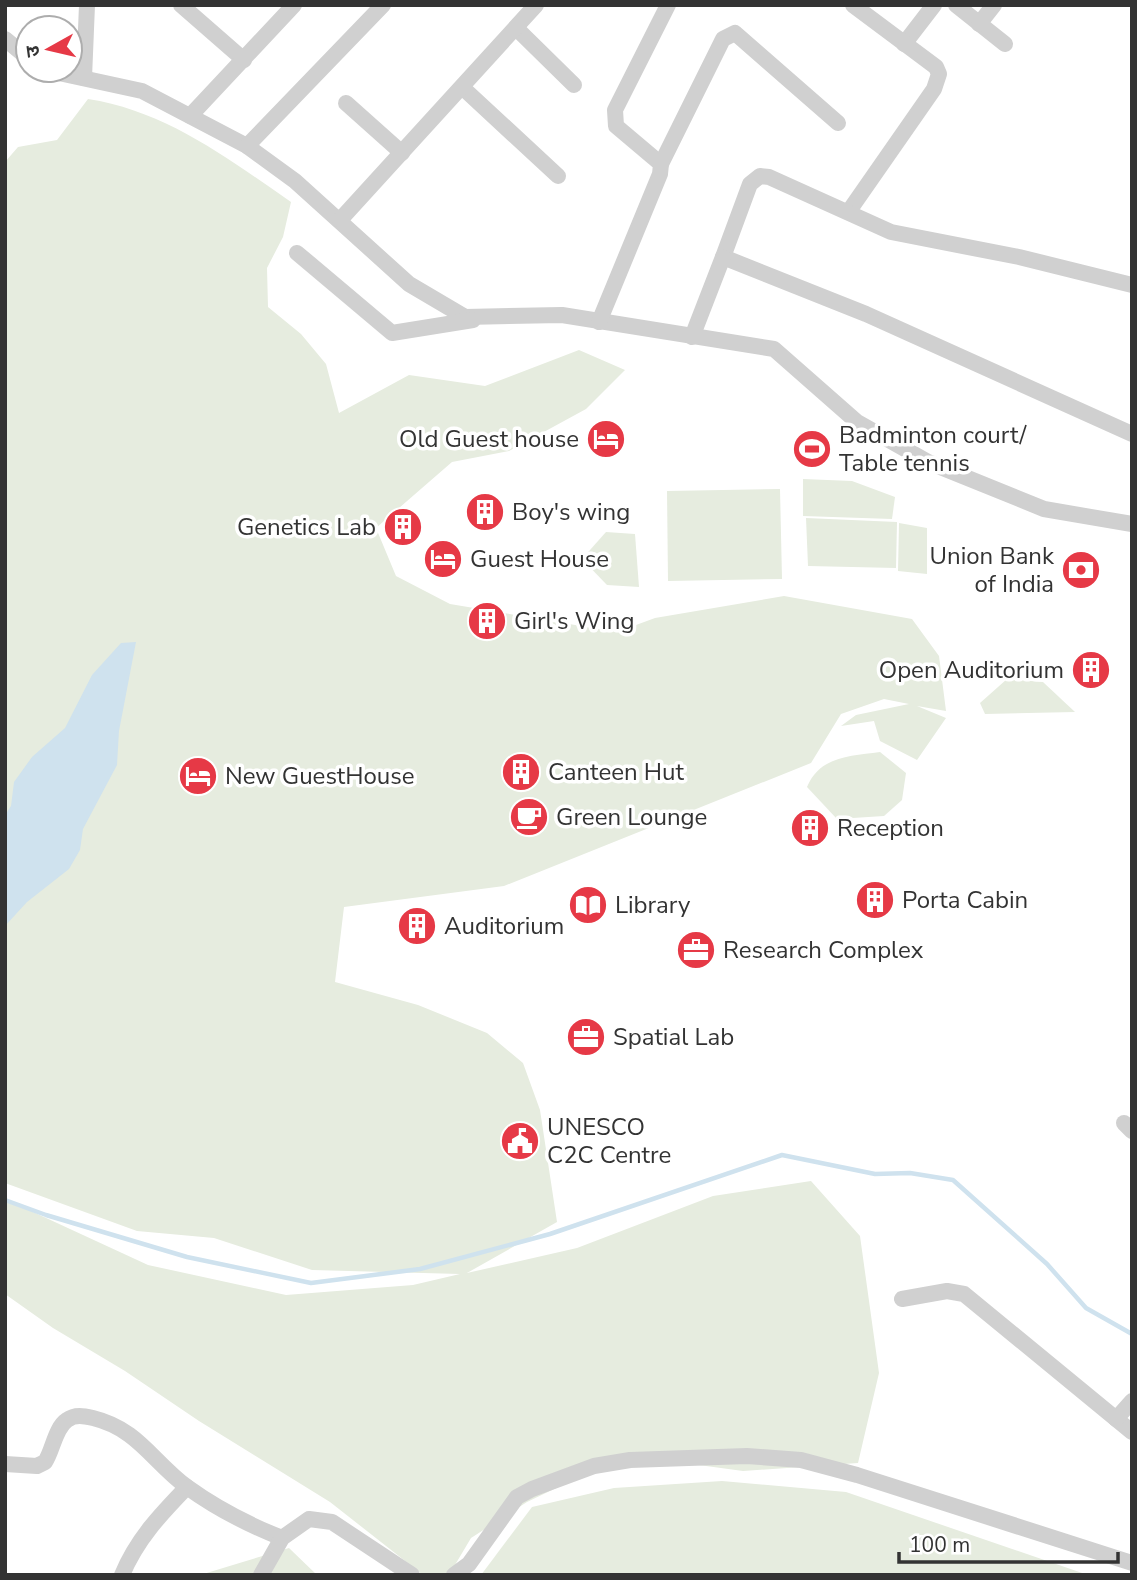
<svg xmlns="http://www.w3.org/2000/svg" width="1137" height="1580" font-family="'Nunito Sans','Noto Sans Devanagari',sans-serif">
<rect width="100%" height="100%" fill="#fff"/>
<!-- green -->
<g fill="#e6ecdf">
<path d="M88,99C166,111 227,158 291,202L283,237L267,268L268,307L301,334L326,364L339,413L409,375L485,386L579,350L625,370L586,409L509,451L452,462L376,528L396,576L450,604L617,632L655,618L784,596L912,619L939,656L946,711L917,706L946,718L917,760L880,741L874,721L841,726L856,715L909,704L884,699L841,714L811,763L504,886L344,907L335,982L418,1005L487,1033L523,1063L540,1110L557,1222L467,1273L577,1248L713,1196L811,1181L860,1236L879,1373L858,1463L743,1471L625,1455L527,1502L471,1538L449,1575H423L330,1502L199,1421L125,1371L53,1328L5,1294V1199L148,1265L286,1295L413,1285L460,1274L312,1270L214,1238L137,1231L5,1183V162L18,147L57,140Z"/>
<polygon points="803,479 852,481 895,497 892,519 803,516"/>
<polygon points="780,489 782,579 668,581 667,491"/>
<polygon points="806,518 897,522 896,568 808,566"/>
<polygon points="899,523 927,528 927,574 898,571"/>
<polygon points="606,532 635,534 639,587 607,585 582,559"/>
<polygon points="1007,679 1043,682 1075,712 985,714 980,703"/>
<path d="M880,752L906,773L902,800L884,816L837,819L807,787C820,756 850,756 880,752Z"/>
<polygon points="722,1481 846,1492 1088,1575 481,1575 532,1507 614,1488"/>
<polygon points="289,1548 317,1575 200,1575"/>
</g>
<!-- water -->
<polygon fill="#cfe2ee" points="136,642 119,731 117,765 83,829 80,850 69,869 27,902 5,926 5,815 11,806 14,782 32,757 65,728 92,675 121,643"/>
<g fill="none" stroke-linecap="round" stroke-linejoin="round">
<!-- stream -->
<polyline stroke="#cfe2ee" stroke-width="4.5" points="5,1200 46,1215 187,1257 311,1283 420,1269 550,1234 782,1155 875,1174 910,1173 953,1180 1047,1264 1086,1308 1132,1334"/>
<!-- street -->
<g stroke="#d0d0d0" stroke-width="16">
<polyline points="181,5 244,60"/>
<polyline points="956,5 1005,44"/>
<polyline points="979,24 994,5"/>
<polyline points="516,28 574,85"/>
<polyline points="5,39 28,58"/>
<polyline points="904,44 934,5"/>
<polyline points="45,70 142,91 247,146 295,181 409,284 465,317 562,315 774,349 857,422 928,462 1044,509 1132,524"/>
<polyline points="84,78 87,5"/>
<polyline points="463,88 558,176"/>
<polyline points="346,103 402,153"/>
<polyline points="190,116 294,5"/>
<polyline points="247,146 383,5"/>
<polyline points="661,164 723,39 735,33 838,123"/>
<polyline points="849,211 934,89 939,74 936,67 853,5"/>
<polyline points="340,220 536,5"/>
<polyline points="297,253 392,333 473,320"/>
<polyline points="1132,285 1019,257 891,232 769,177 760,176 750,184 723,257 866,314 1132,434"/>
<polyline points="599,322 660,174 661,164 616,126 615,110 668,5"/>
<polyline points="692,337 723,257"/>
<polyline points="1124,1123 1132,1131"/>
<polyline points="902,1299 947,1291 964,1294 1132,1432"/>
<polyline points="1116,1419 1132,1401"/>
<path d="M5,1464L37,1466L45,1462C53,1450 55,1428 67,1420C75,1414 84,1416 93,1418C138,1429 152,1461 187,1487C216,1508 249,1525 282,1538"/>
<path d="M122,1575C137,1539 160,1515 187,1487"/>
<polyline points="261,1575 282,1538 309,1519 332,1522 412,1575"/>
<polyline points="454,1575 469,1564 517,1497 532,1489 594,1466 630,1460 747,1456 801,1460 857,1475 1132,1563"/>
</g>
</g>
<!-- icons -->
<defs>
<g id="hotel-disc" transform="scale(2.0125)"><circle r="9.5" fill="#e63946" stroke="#fff"/><path d="M-6-4.5h1.5V1H6V5H4.5V3h-9V5H-6ZM-4 0a1.8 1.8 0 1 1 3.6 0ZM.5 0V-2.5h3Q6-2.5 6 0Z" fill="#fff"/></g>
<g id="stadium-disc" transform="scale(2.0125)"><circle r="9.5" fill="#e63946" stroke="#fff"/><path d="M0-5a6.5 5 0 1 0 0 10a6.5 5 0 1 0 0-10ZM-3.5-1.8h7v3.6h-7Z" fill="#fff"/></g>
<g id="building-disc" transform="scale(2.0125)"><circle r="9.5" fill="#e63946" stroke="#fff"/><path d="M-4-6H4V6H1V3H-1V6H-4ZM-2.5-4.3h1.7v1.8h-1.7ZM.8-4.3h1.7v1.8H.8ZM-2.5-1h1.7V.8h-1.7ZM.8-1h1.7V.8H.8Z" fill="#fff"/></g>
<g id="bank-disc" transform="scale(2.0125)"><circle r="9.5" fill="#e63946" stroke="#fff"/><path d="M-6-4H6V4H-6ZM0-2.3a2.3 2.3 0 1 0 0 4.6a2.3 2.3 0 1 0 0-4.6Z" fill="#fff"/></g>
<g id="cafe-disc" transform="scale(2.0125)"><circle r="9.5" fill="#e63946" stroke="#fff"/><path d="M-5.5-4.5H6V0H3Q3 3.5 0 3.5H-2.5Q-5.5 3.5-5.5 0ZM3-3.2v2h1.7v-2ZM-6 4.5H4V6H-6Z" fill="#fff"/></g>
<g id="library-disc" transform="scale(2.0125)"><circle r="9.5" fill="#e63946" stroke="#fff"/><path d="M-6-4Q-3-5.5-.7-3.5V5Q-3 3-6 4ZM6-4Q3-5.5 .7-3.5V5Q3 3 6 4Z" fill="#fff"/></g>
<g id="office-disc" transform="scale(2.0125)"><circle r="9.5" fill="#e63946" stroke="#fff"/><path d="M-6-3h4V-5.5h4V-3h4V5H-6ZM-1-4.5V-3h2v-1.5ZM-6 0V1H6V0Z" fill="#fff"/></g>
<g id="civic-disc" transform="scale(2.0125)"><circle r="9.5" fill="#e63946" stroke="#fff"/><path d="M-.6-6.5H3V-4.5H.6V-3L4-1V1h2V6H-6V1h2V-1L-.6-3ZM-1.2 2.5V6h2.4V2.5Z" fill="#fff"/></g>
</defs>
<g fill-rule="evenodd">
<use href="#hotel-disc" x="606" y="439"/>
<use href="#stadium-disc" x="812" y="449"/>
<use href="#building-disc" x="485" y="512"/>
<use href="#building-disc" x="403" y="527"/>
<use href="#hotel-disc" x="443" y="559"/>
<use href="#bank-disc" x="1081" y="570"/>
<use href="#building-disc" x="487" y="621"/>
<use href="#building-disc" x="1091" y="670"/>
<use href="#building-disc" x="521" y="772"/>
<use href="#hotel-disc" x="198" y="776"/>
<use href="#cafe-disc" x="529" y="817"/>
<use href="#building-disc" x="810" y="828"/>
<use href="#building-disc" x="875" y="900"/>
<use href="#library-disc" x="588" y="905"/>
<use href="#building-disc" x="417" y="926"/>
<use href="#office-disc" x="696" y="950"/>
<use href="#office-disc" x="586" y="1037"/>
<use href="#civic-disc" x="520" y="1141"/>
</g>
<g text-anchor="middle" stroke-width="7" stroke-linejoin="round" paint-order="stroke">
<!-- poi labels -->
<g font-size="24" fill="#333" stroke="#fff" text-anchor="start">
<text x="839" y="443">Badminton court/<tspan x="839" dy="28">Table tennis</tspan></text>
<text x="579" y="447" text-anchor="end">Old Guest house</text>
<text x="512" y="520">Boy's wing</text>
<text x="376" y="535" text-anchor="end">Genetics Lab</text>
<text x="1054" y="564" text-anchor="end">Union Bank<tspan x="1054" dy="28">of India</tspan></text>
<text x="470" y="567">Guest House</text>
<text x="514" y="629">Girl's Wing</text>
<text x="1064" y="678" text-anchor="end">Open Auditorium</text>
<text x="548" y="780">Canteen Hut</text>
<text x="225" y="784">New GuestHouse</text>
<text x="556" y="825">Green Lounge</text>
<text x="837" y="836">Reception</text>
<text x="902" y="908">Porta Cabin</text>
<text x="615" y="913">Library</text>
<text x="444" y="934">Auditorium</text>
<text x="723" y="958">Research Complex</text>
<text x="613" y="1045">Spatial Lab</text>
<text x="547" y="1135">UNESCO<tspan x="547" dy="28">C2C Centre</tspan></text>
</g>
</g>
<!-- border -->
<rect width="1137" height="1580" fill="none" stroke="#333333" stroke-width="14"/>
<!-- north arrow -->
<g transform="translate(49 49) rotate(262)"><circle r="33" fill="#ffffff" stroke="#adadad" stroke-width="2"/>
<path d="M0-5L12 26L0 18L-12 26Z" fill="#e63946"/>
<text y="-10" font-size="19" font-weight="bold" text-anchor="middle" fill="#333333">उ</text>
</g>
<!-- scale -->
<path d="M899 1552v10h219v-10" fill="none" stroke="#333333" stroke-width="3.5"/>
<text x="909" y="1552" font-size="21" fill="#333333" stroke="#ffffff" stroke-width="5" paint-order="stroke">100 m</text>
</svg>
